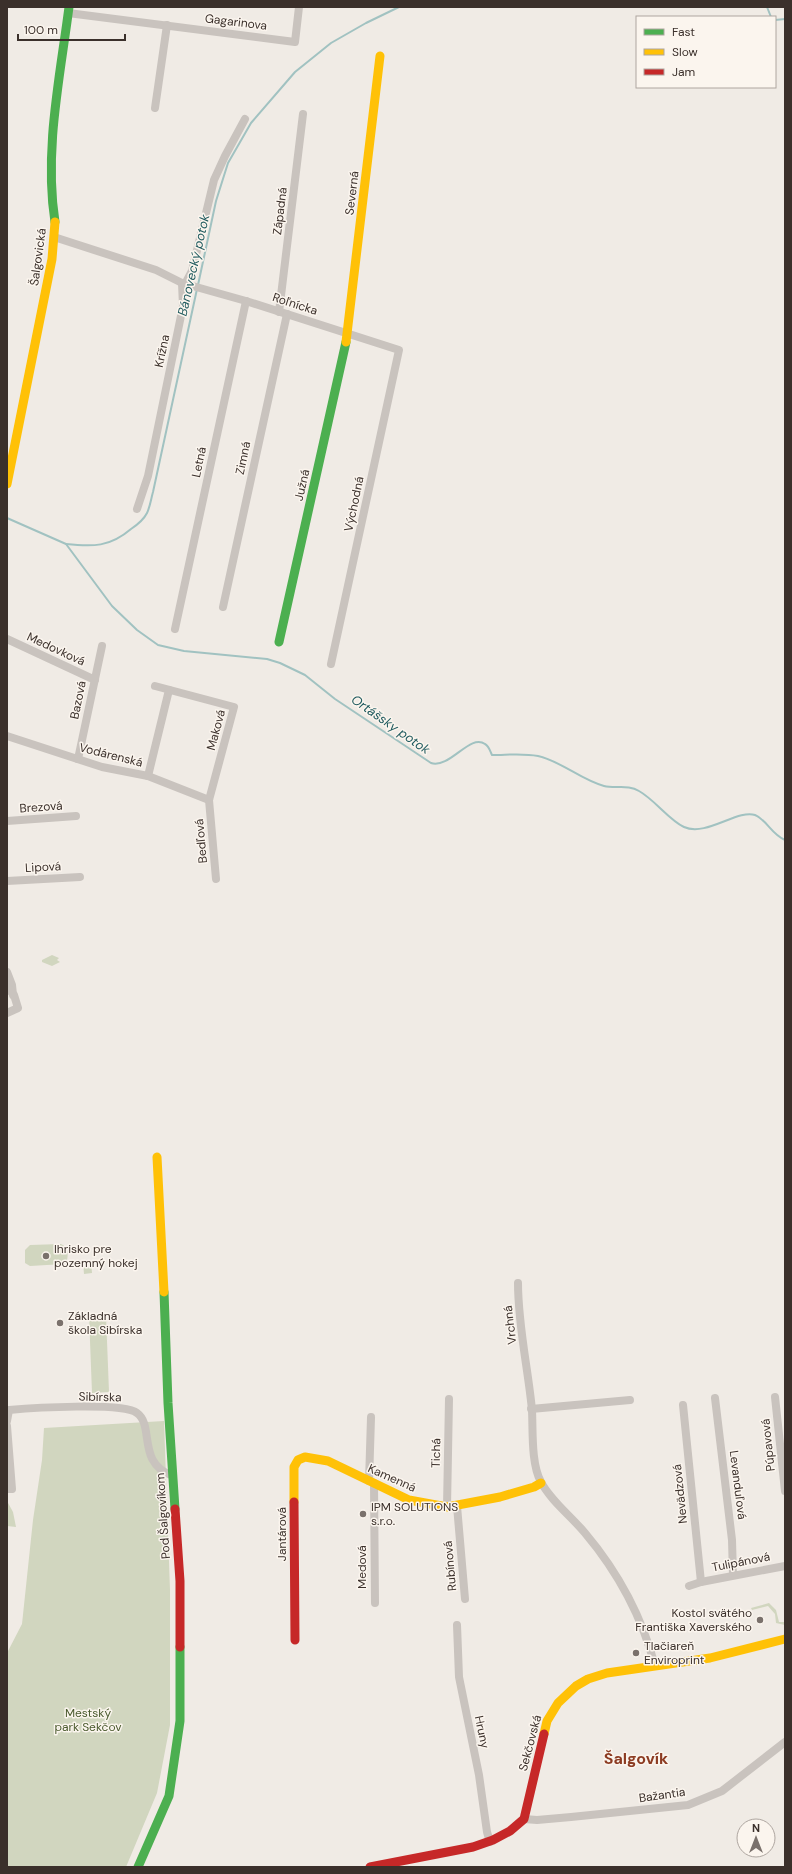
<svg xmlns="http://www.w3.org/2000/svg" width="792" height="1874" font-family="'DM Sans',sans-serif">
<rect width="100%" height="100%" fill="#f0ebe5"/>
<!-- green -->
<g fill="#d1d6bf">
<polygon points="52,955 59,958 57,960 60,962 52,966 42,962 42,960"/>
<path d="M61,1244L66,1247C68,1252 69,1260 64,1264L30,1266L25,1263V1250L30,1245Z"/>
<polygon points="91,1261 92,1273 84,1274 83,1261"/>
<polygon points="89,1315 106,1315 109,1392 92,1393"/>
<polygon points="164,1421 170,1590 170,1725 157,1793 126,1867 7,1867 7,1653 22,1624 33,1520 42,1460 44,1428"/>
<polygon points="7,1501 13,1512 16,1527 7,1526"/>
<polygon points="769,1603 776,1610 779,1622 785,1622 785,1625 776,1623 775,1614 768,1606 752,1610 751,1608"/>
</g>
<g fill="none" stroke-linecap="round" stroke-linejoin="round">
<!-- stream -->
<g stroke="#a1c2c1" stroke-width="2">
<polyline points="767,7 771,17"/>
<polyline points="775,20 785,19"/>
<polyline points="198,285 216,201 228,163 251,123 295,72 331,43 366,23 399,7"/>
<path d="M7,518L66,544L112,606L137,630L158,645L184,651L267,659L280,663L305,675L335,699L431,763C450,769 470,733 485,744C489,746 490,751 492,755C507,755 523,753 538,756C561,761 581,780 604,786C616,789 628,784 639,791C655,800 669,820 684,827C706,837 738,809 755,815C767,820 771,834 785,840"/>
<path d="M66,544C93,547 110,547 131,529C137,525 144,519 147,513C150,507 151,499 153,492L197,289"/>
</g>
<!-- street -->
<g stroke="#c9c3be" stroke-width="8">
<polyline points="68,13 295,42 299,7"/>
<polyline points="155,108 167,25"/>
<polyline points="54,237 156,270 182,283 183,306 148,476 137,509"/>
<polyline points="182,283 246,301 399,350 331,664"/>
<polyline points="185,284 192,271 214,180 225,156 245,119"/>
<polyline points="279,312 303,114"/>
<polyline points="223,607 287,314"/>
<polyline points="175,629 246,301"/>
<polyline points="7,639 95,680"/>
<polyline points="155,686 234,707 209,800 216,879"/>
<polyline points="7,736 102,767 148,776 209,800"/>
<polyline points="78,759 102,646"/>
<polyline points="148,776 169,690"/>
<polyline points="7,821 76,816"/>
<polyline points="7,881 80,877"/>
<polyline points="7,972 12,985 13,995"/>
<polyline points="7,987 14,995 18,1008 7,1013"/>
<path d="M518,1283C518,1326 528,1368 532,1410C533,1431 531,1464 541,1482C551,1501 571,1516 585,1533C617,1571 642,1617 655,1666"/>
<polyline points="775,1397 785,1491"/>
<polyline points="715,1398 732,1540 733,1575"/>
<polyline points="683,1405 701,1582"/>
<polyline points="531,1409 630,1400"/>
<path d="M7,1421L9,1410C31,1408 123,1402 137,1413C155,1426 136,1463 173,1476"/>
<polyline points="7,1426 12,1489 7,1489"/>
<polyline points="369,1481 371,1417"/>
<polyline points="374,1483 375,1603"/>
<polyline points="457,1506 465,1599"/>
<polyline points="447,1507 449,1399"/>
<polyline points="689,1586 701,1582 785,1566"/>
<polyline points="457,1625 459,1677 479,1775 487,1832 490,1842"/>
<polyline points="524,1819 537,1820 571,1817 688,1805 722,1791 785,1742"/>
</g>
<!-- fast -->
<g stroke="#4caf50" stroke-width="9">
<path d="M55,222C44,151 60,77 69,7"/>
<polyline points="279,642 346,342"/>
<polyline points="164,1292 168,1403 175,1509"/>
<polyline points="138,1867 169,1796 180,1721 180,1647"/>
</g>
<!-- slow -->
<g stroke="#ffc107" stroke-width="9">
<polyline points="346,342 380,56"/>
<polyline points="7,484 52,259 55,222"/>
<polyline points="157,1157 164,1292"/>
<polyline points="294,1502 294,1467 298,1460 305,1457 328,1461 409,1500 447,1507 500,1497 534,1487 541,1483"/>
<polyline points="544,1734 547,1721 558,1703 576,1686 588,1679 607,1673 710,1658 785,1639"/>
</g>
<!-- jam -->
<g stroke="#c62828" stroke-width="9">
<polyline points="294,1502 295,1640"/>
<polyline points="175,1509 180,1581 180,1647"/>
<polyline points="370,1867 473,1847 493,1840 510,1831 524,1819 544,1734"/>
</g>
</g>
<!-- markers -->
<g fill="#7a716c" stroke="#fbf5ee" stroke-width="1.5">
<circle cx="46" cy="1256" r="4"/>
<circle cx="60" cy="1323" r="4"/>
<circle cx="363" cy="1514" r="4"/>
<circle cx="760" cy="1620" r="4"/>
<circle cx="636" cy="1653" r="4"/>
</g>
<g text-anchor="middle" stroke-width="3" stroke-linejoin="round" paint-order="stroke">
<!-- street labels -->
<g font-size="12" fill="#3b302b" stroke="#fbf5ee">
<text transform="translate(236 22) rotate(7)" y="4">Gagarinova</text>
<text transform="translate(352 193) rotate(-83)" y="4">Severná</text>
<text transform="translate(280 211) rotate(-83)" y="4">Západná</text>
<text transform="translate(38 257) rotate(-82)" y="4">Šalgovická</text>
<text transform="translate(295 304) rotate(18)" y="4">Roľnícka</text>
<text transform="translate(162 351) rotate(-78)" y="4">Krížna</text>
<text transform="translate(243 458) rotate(-78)" y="4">Zimná</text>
<text transform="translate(199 462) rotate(-78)" y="4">Letná</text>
<text transform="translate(302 485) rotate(-77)" y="4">Južná</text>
<text transform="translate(354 504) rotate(-78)" y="4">Východná</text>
<text transform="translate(56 649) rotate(25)" y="4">Medovková</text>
<text transform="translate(78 700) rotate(-78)" y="4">Bazová</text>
<text transform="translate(216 730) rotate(-75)" y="4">Maková</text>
<text transform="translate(111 755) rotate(14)" y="4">Vodárenská</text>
<text transform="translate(41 807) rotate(-4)" y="4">Brezová</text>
<text transform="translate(201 841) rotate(-95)" y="4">Bedľová</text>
<text transform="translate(43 867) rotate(-3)" y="4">Lipová</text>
<text transform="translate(510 1325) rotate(-97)" y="4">Vrchná</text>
<text transform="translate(100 1397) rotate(1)" y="4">Sibírska</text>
<text transform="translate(768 1445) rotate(-96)" y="4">Púpavová</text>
<text transform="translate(436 1453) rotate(-89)" y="4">Tichá</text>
<text transform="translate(392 1478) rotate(24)" y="4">Kamenná</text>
<text transform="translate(738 1485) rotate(83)" y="4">Levanduľová</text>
<text transform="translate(680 1494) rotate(-96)" y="4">Nevädzová</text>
<text transform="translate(163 1516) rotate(-94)" y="4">Pod Šalgovíkom</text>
<text transform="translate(282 1534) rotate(-90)" y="4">Jantárová</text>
<text transform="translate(741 1562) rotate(-11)" y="4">Tulipánová</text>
<text transform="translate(450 1566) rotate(-95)" y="4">Rubínová</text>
<text transform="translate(362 1567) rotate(-90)" y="4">Medová</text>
<text transform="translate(482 1732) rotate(78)" y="4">Hruny</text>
<text transform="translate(530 1743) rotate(-75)" y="4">Sekčovská</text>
<text transform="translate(662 1795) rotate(-8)" y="4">Bažantia</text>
</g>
<!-- poi labels -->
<g font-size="12" fill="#3b302b" stroke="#fbf5ee" text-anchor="start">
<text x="54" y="1253">Ihrisko pre<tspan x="54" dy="14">pozemný hokej</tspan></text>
<text x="68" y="1320">Základná<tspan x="68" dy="14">škola Sibírska</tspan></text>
<text x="371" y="1511">IPM SOLUTIONS<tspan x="371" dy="14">s.r.o.</tspan></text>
<text x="752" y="1617" text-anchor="end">Kostol svätého<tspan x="752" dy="14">Františka Xaverského</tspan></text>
<text x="644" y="1650">Tlačiareň<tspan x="644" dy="14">Enviroprint</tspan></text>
</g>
<!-- park labels -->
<g font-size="12" fill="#4a5a2e" stroke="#fbf5ee">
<text x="88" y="1717">Mestský<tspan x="88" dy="14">park Sekčov</tspan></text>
</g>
<!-- water labels -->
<g font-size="13" font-style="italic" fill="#1f5a5e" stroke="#fbf5ee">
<text transform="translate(193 265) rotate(-77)" y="5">Bánovecký potok</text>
<text transform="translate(391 724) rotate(35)" y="5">Ortášsky potok</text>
</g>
<!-- district labels -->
<g font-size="16" font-weight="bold" fill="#8c3b22" stroke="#fbf5ee">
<text x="636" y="1764">Šalgovík</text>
</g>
</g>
<!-- border -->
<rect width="792" height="1874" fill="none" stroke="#3b302b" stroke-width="16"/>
<!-- legend -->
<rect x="636" y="16" width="140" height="72" fill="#fbf5ee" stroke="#aea6a0"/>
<rect x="644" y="29" width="20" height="6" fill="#4caf50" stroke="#aea6a0"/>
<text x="672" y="36" font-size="12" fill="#3b302b">Fast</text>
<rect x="644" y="49" width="20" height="6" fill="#ffc107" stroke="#aea6a0"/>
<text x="672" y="56" font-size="12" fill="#3b302b">Slow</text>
<rect x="644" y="69" width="20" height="6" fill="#c62828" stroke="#aea6a0"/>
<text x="672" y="76" font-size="12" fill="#3b302b">Jam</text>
<!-- north arrow -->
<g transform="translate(756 1838)"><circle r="19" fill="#fbf5ee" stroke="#aea6a0"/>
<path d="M0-3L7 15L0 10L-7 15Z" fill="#7a716c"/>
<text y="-6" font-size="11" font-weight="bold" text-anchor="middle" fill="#3b302b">N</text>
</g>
<!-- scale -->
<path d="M18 34v6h107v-6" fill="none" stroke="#3b302b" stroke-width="2"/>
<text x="24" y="34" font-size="12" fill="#3b302b" stroke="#fbf5ee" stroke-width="3" paint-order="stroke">100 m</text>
</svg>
